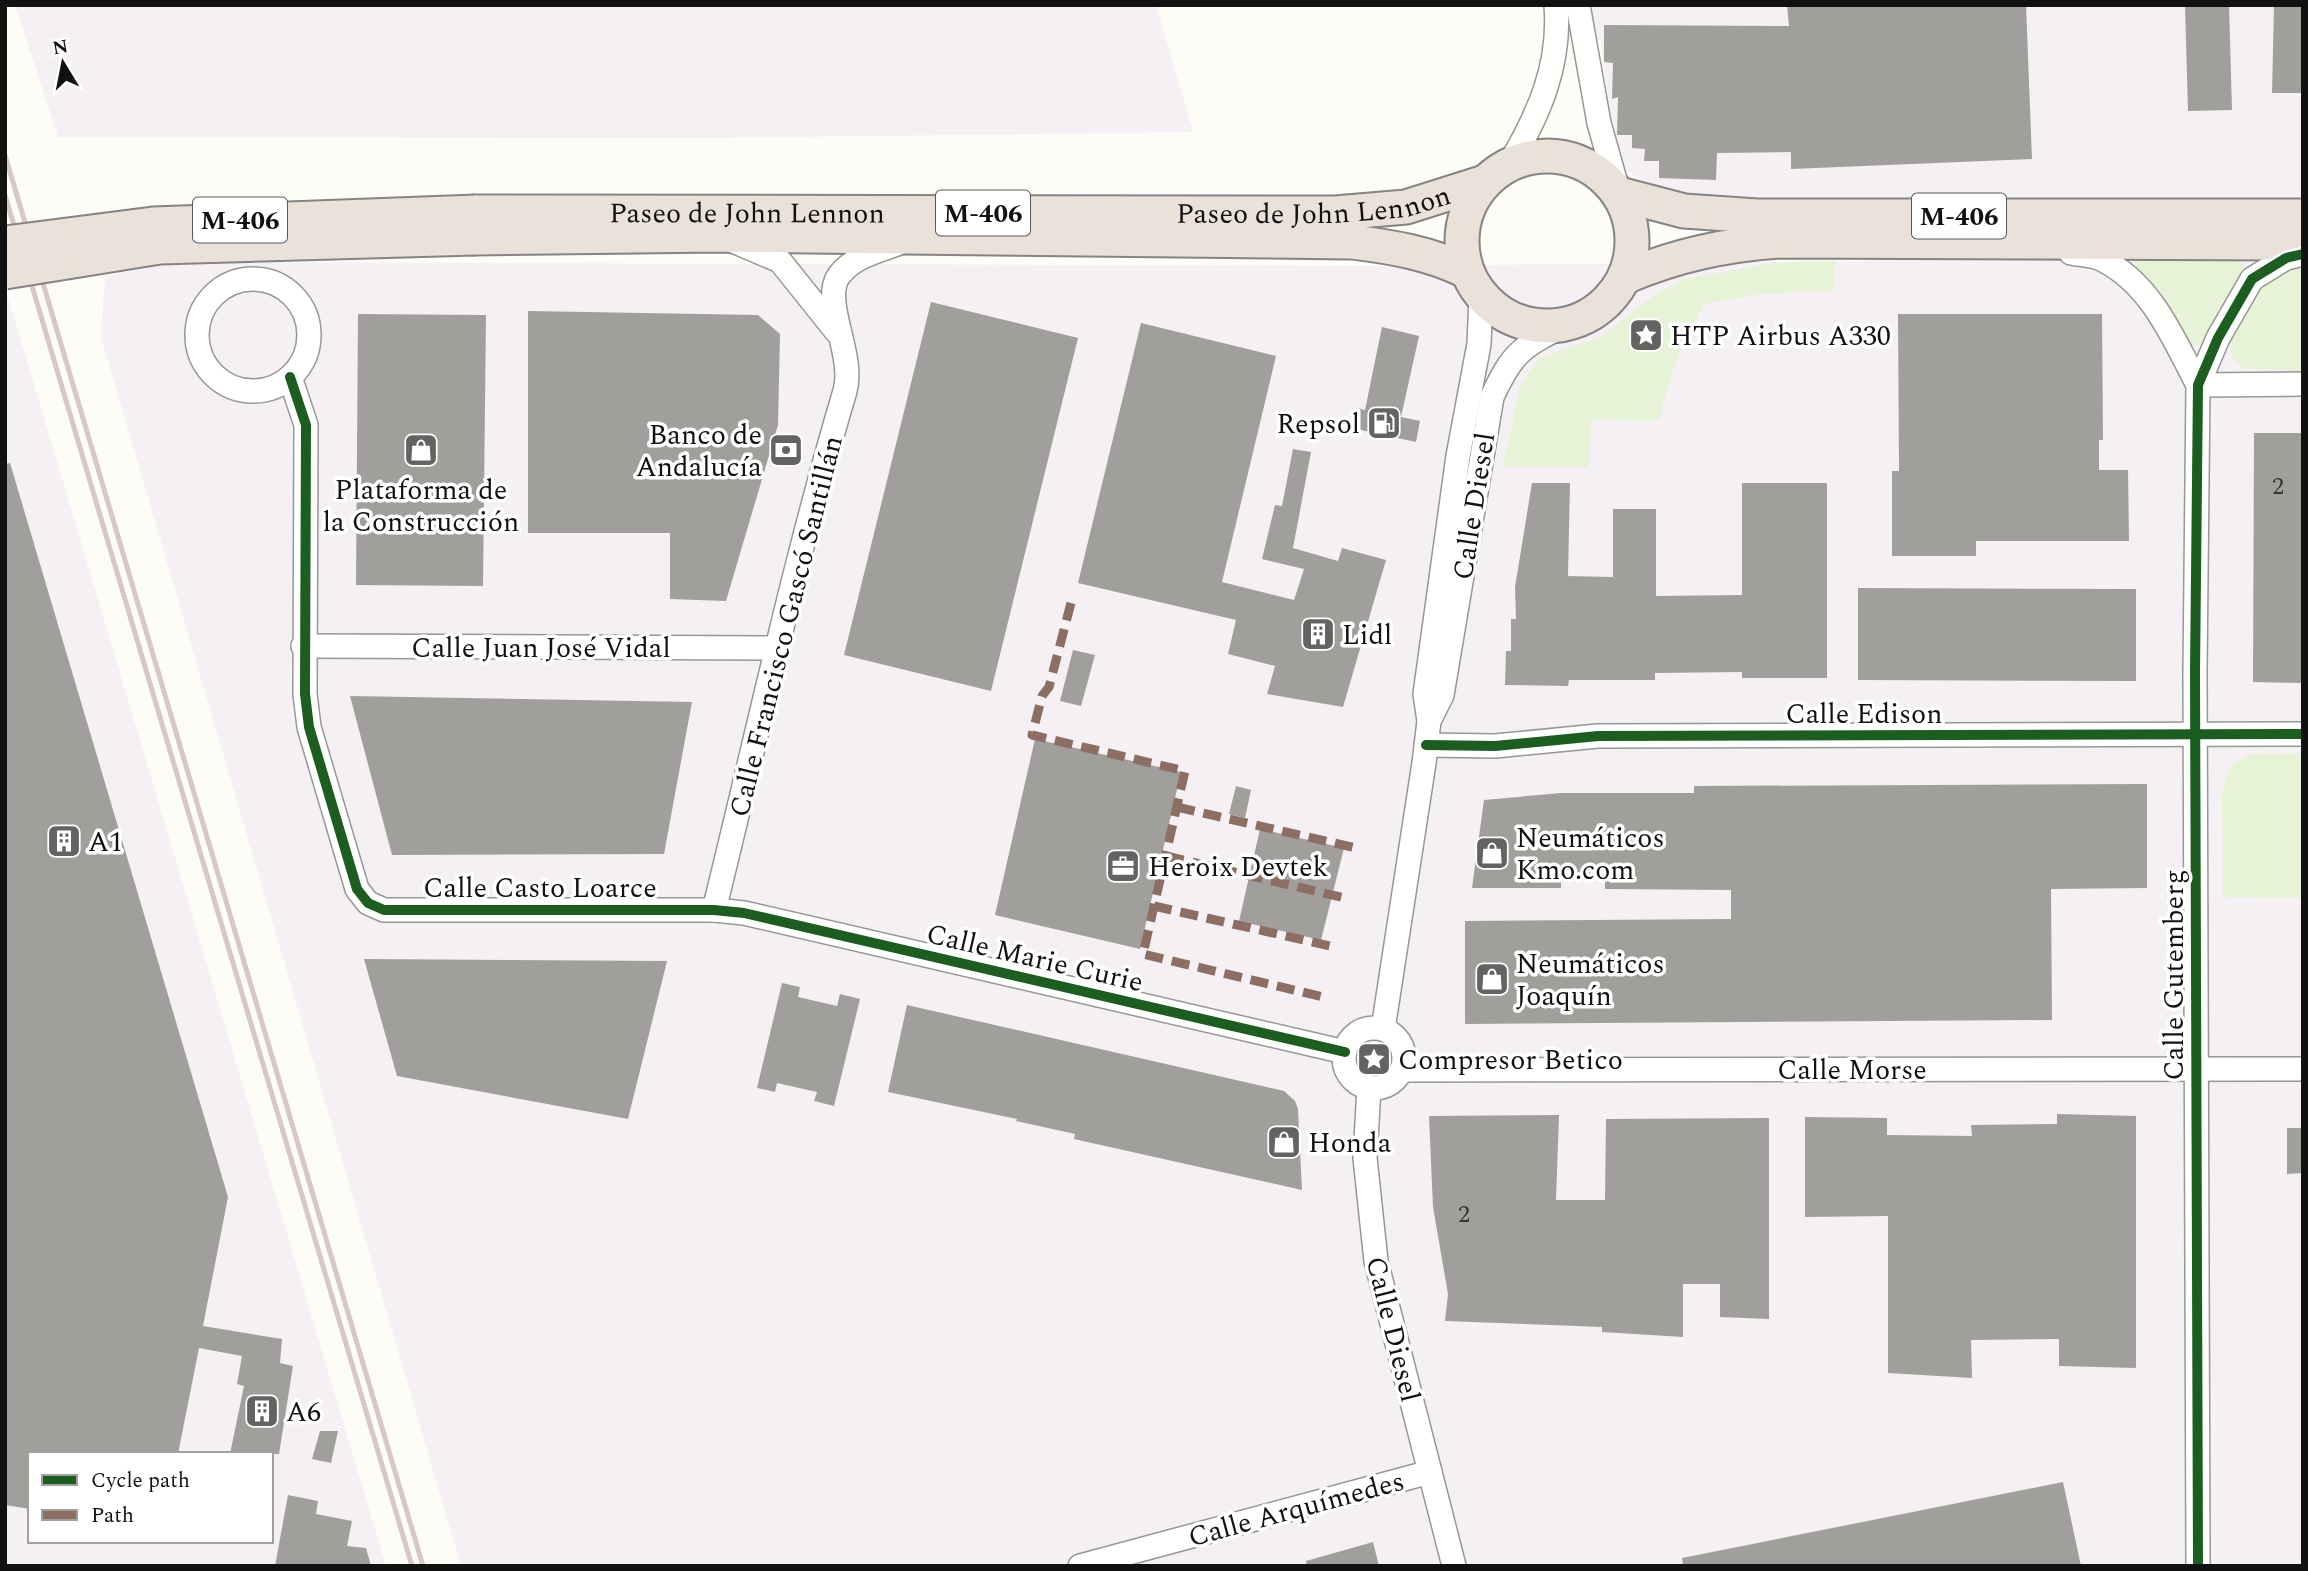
<svg xmlns="http://www.w3.org/2000/svg" width="2308" height="1571" font-family="Spectral,serif">
<rect width="100%" height="100%" fill="#fdfcf7"/>
<!-- industrial -->
<g fill="#f5f0f3" fill-rule="evenodd">
<polygon points="15,5 1156,5 1193,132 700,138 58,137"/>
<polygon points="1542,5 2303,5 2303,202 1716,201 1654,189 1618,164 1600,40 1549,35"/>
<polygon points="2303,256 2303,1566 461,1566 101,337 105,276 181,262 1382,266"/>
<path d="M5,297H8L386,1566H5ZM30,1454H271V1541H30Z"/>
</g>
<!-- green -->
<g fill="#e7f3d7">
<polygon points="2143,256 2233,258 2242,262 2246,270 2218,309 2207,339 2200,345 2191,345 2158,291 2135,268 2135,260"/>
<path d="M1835,261L1834,291L1761,294L1704,304C1684,341 1668,376 1660,417L1655,421L1591,420L1589,467H1503L1520,387L1538,359L1602,336L1656,294L1684,279L1774,263Z"/>
<polygon points="2296,266 2303,266 2303,371 2244,369 2232,357 2230,340 2258,293 2270,278"/>
<polygon points="2303,753 2303,898 2223,897 2222,793 2228,773 2233,764 2252,754"/>
</g>
<!-- building -->
<g fill="#a19f9c">
<polygon points="1787,5 2026,5 2032,159 1791,169 1791,152 1717,153 1716,180 1659,178 1659,161 1644,161 1645,149 1632,148 1632,135 1617,135 1618,97 1612,99 1613,63 1604,62 1604,25 1789,26"/>
<polygon points="2185,5 2229,5 2232,110 2188,111"/>
<polygon points="2274,5 2303,5 2303,93 2272,93"/>
<polygon points="931,302 1078,338 991,691 844,655"/>
<polygon points="528,311 758,315 780,334 778,425 726,601 670,599 670,533 528,533"/>
<polygon points="358,314 486,315 483,586 356,585"/>
<polygon points="1898,314 2102,314 2103,440 2099,440 2099,470 2128,470 2129,541 1976,541 1976,556 1892,556 1892,471 1899,471"/>
<polygon points="1141,323 1276,356 1222,582 1294,600 1304,569 1262,559 1275,505 1282,506 1293,449 1311,452 1293,548 1338,561 1342,548 1386,560 1343,707 1267,694 1275,666 1228,654 1236,620 1078,583"/>
<polygon points="1382,327 1419,336 1401,417 1420,421 1416,442 1352,428 1356,408 1365,410"/>
<polygon points="2254,433 2303,433 2303,683 2253,682"/>
<polygon points="10,463 228,1197 203,1326 282,1339 280,1363 293,1366 279,1454 230,1454 244,1386 237,1384 242,1356 199,1348 178,1454 30,1454 30,1509 5,1505 5,464"/>
<polygon points="1532,483 1570,483 1568,576 1613,577 1613,509 1656,509 1656,596 1742,595 1742,483 1827,483 1827,678 1742,678 1742,672 1655,673 1655,680 1569,680 1568,686 1505,685 1506,651 1511,651 1511,619 1516,619 1515,587"/>
<polygon points="1858,588 2136,589 2136,681 1858,680"/>
<polygon points="1073,650 1095,655 1081,706 1060,701"/>
<polygon points="350,696 692,702 664,854 392,855"/>
<polygon points="1035,739 1181,772 1140,949 995,915"/>
<polygon points="2147,784 2147,888 2051,889 2052,1020 1465,1024 1465,921 1731,919 1731,890 1605,889 1605,878 1561,877 1561,888 1472,888 1484,800 1561,793 1694,793 1694,786"/>
<polygon points="1236,786 1251,790 1245,818 1229,814"/>
<polygon points="1260,829 1344,848 1321,940 1239,921"/>
<polygon points="364,959 667,961 628,1119 397,1076"/>
<polygon points="782,983 800,987 798,997 837,1006 840,994 860,999 834,1106 814,1101 817,1092 777,1083 775,1092 757,1088"/>
<polygon points="907,1005 1284,1091 1295,1101 1298,1109 1302,1190 1074,1139 1075,1134 1016,1121 1017,1119 888,1092"/>
<polygon points="2057,1114 2136,1116 2136,1368 2059,1366 2059,1339 1971,1340 1972,1378 1888,1373 1888,1216 1805,1217 1805,1117 1887,1118 1887,1135 1972,1136 1971,1125 2057,1124"/>
<polygon points="1559,1115 1556,1200 1605,1200 1606,1119 1769,1118 1769,1319 1720,1317 1720,1284 1683,1284 1683,1337 1602,1332 1602,1327 1445,1321 1448,1294 1433,1207 1429,1116"/>
<polygon points="2287,1128 2303,1128 2303,1173 2287,1174"/>
<polygon points="320,1431 338,1431 331,1463 312,1459"/>
<polygon points="2063,1482 2081,1566 1683,1566 1682,1558"/>
<polygon points="288,1495 318,1501 316,1514 352,1521 347,1546 366,1548 371,1566 275,1566"/>
<polygon points="1373,1542 1379,1566 1307,1566 1306,1561"/>
</g>
<g fill="none" stroke-linecap="round" stroke-linejoin="round">
<!-- minor casing -->
<g stroke="#979795" stroke-width="26">
<g id="minor">
<polyline points="1578,5 1599,123 1619,194"/>
<path d="M1509,165C1539,114 1561,65 1556,5"/>
<polyline points="733,241 780,261 836,331"/>
<path d="M2071,253C2081,255 2094,255 2103,260C2152,285 2173,338 2198,385"/>
<circle cx="253" cy="335" r="56"/>
<polyline points="290,377 306,425 305,694 309,727 357,889 368,903 384,910 714,910 744,913 1345,1052"/>
<polyline points="2198,385 2303,384"/>
<polyline points="303,646 778,648"/>
<path d="M1429,721L1442,695L1492,397C1513,351 1523,346 1567,324"/>
<polyline points="1426,745 1495,746 1598,736 2303,734"/>
<path d="M714,910C757,737 794,562 845,391C855,355 822,303 838,277C852,257 875,252 897,244"/>
<circle cx="1374" cy="1058" r="30"/>
<polyline points="1383,1029 1424,763 1429,721 1425,694 1458,456 1479,344 1481,296"/>
<polyline points="1402,1070 2303,1069"/>
<polyline points="1369,1087 1365,1158 1376,1261 1454,1566"/>
<polyline points="1080,1566 1430,1472"/>
<polyline points="2198,1566 2195,672 2198,385 2218,338 2252,279 2286,258 2303,254"/>
</g>
</g>
<!-- highway casing -->
<g stroke="#858482" stroke-width="37">
<g id="highway">
<circle cx="1547" cy="241" r="85"/>
<polyline points="1619,194 1684,211 1757,216 2303,216"/>
<path id="s1" d="M476,212L1335,213L1406,207L1485,182"/>
<path d="M475,238L719,235L1352,242C1393,247 1429,253 1466,271"/>
<path d="M1625,277C1677,255 1724,245 1780,241L2303,243"/>
</g>
</g>
<!-- minor -->
<use href="#minor" stroke="#fffffe" stroke-width="23"/>
<!-- highway -->
<use href="#highway" stroke="#eae1d8" stroke-width="33"/>
<!-- rail -->
<g stroke="#d9c6c7" stroke-width="5">
<polyline points="5,155 423,1566"/>
<polyline points="5,195 412,1566"/>
</g>
<!-- highway-bridge casing -->
<g stroke="#858482" stroke-width="37" stroke-linecap="butt">
<g id="highway-bridge">
<polyline points="5,243 153,224 476,212"/>
<polyline points="5,272 160,247 475,238"/>
</g>
</g>
<!-- highway-bridge -->
<use href="#highway-bridge" stroke="#eae1d8" stroke-width="33"/>
<!-- quiet -->
<g stroke="#8d6e63" stroke-width="9" stroke-dasharray="18 9" stroke-linecap="butt">
<polyline points="1071,603 1049,687 1042,696 1032,735 1185,771 1143,954 1323,997"/>
<polyline points="1177,807 1356,848"/>
<polyline points="1166,856 1345,898"/>
<polyline points="1154,906 1334,947"/>
</g>
<!-- cycleway casing -->
<g stroke="#fff" stroke-width="15">
<g id="cycleway">
<polyline points="290,377 306,425 305,694 309,727 357,889 368,903 384,910 714,910 744,913 1345,1052"/>
<polyline points="1426,745 1495,746 1598,736 2303,734"/>
<polyline points="2198,1566 2195,672 2198,385 2218,338 2252,279 2286,258 2303,254"/>
</g>
</g>
<!-- cycleway -->
<use href="#cycleway" stroke="#1b5e20" stroke-width="10"/>
</g>
<!-- icons -->
<defs>
<g id="sight-square" transform="scale(1.75)"><rect x="-9" y="-9" width="18" height="18" rx="4" fill="#646362" stroke="#fff"/><path d="M0-6L1.8-2.2L6-1.7L2.9 1.2L3.7 5.4L0 3.3L-3.7 5.4L-2.9 1.2L-6-1.7L-1.8-2.2Z" fill="#fff"/></g>
<g id="fuel-square" transform="scale(1.75)"><rect x="-9" y="-9" width="18" height="18" rx="4" fill="#646362" stroke="#fff"/><path d="M-5.5-6h7V0h2V4h1.3V-2.5L3-4.5l.8-.8L6-3V5H2.5V1h-1V6h-7ZM-4.2-4.7v3.2H.2V-4.7Z" fill="#fff"/></g>
<g id="shop-square" transform="scale(1.75)"><rect x="-9" y="-9" width="18" height="18" rx="4" fill="#646362" stroke="#fff"/><path d="M-5-2.5h2.3a2.7 3.5 0 0 1 5.4 0H5L5.5 6h-11ZM-1.5-2.5h3a1.5 2.3 0 0 0-3 0Z" fill="#fff"/></g>
<g id="bank-square" transform="scale(1.75)"><rect x="-9" y="-9" width="18" height="18" rx="4" fill="#646362" stroke="#fff"/><path d="M-6-4H6V4H-6ZM0-2.3a2.3 2.3 0 1 0 0 4.6a2.3 2.3 0 1 0 0-4.6Z" fill="#fff"/></g>
<g id="building-square" transform="scale(1.75)"><rect x="-9" y="-9" width="18" height="18" rx="4" fill="#646362" stroke="#fff"/><path d="M-4-6H4V6H1V3H-1V6H-4ZM-2.5-4.3h1.7v1.8h-1.7ZM.8-4.3h1.7v1.8H.8ZM-2.5-1h1.7V.8h-1.7ZM.8-1h1.7V.8H.8Z" fill="#fff"/></g>
<g id="office-square" transform="scale(1.75)"><rect x="-9" y="-9" width="18" height="18" rx="4" fill="#646362" stroke="#fff"/><path d="M-6-3h4V-5.5h4V-3h4V5H-6ZM-1-4.5V-3h2v-1.5ZM-6 0V1H6V0Z" fill="#fff"/></g>
</defs>
<g fill-rule="evenodd">
<use href="#sight-square" x="1646" y="335"/>
<use href="#fuel-square" x="1384" y="423"/>
<use href="#shop-square" x="421" y="450"/>
<use href="#bank-square" x="786" y="450"/>
<use href="#building-square" x="1318" y="634"/>
<use href="#building-square" x="64" y="841"/>
<use href="#shop-square" x="1492" y="853"/>
<use href="#office-square" x="1123" y="866"/>
<use href="#shop-square" x="1492" y="979"/>
<use href="#sight-square" x="1374" y="1059"/>
<use href="#shop-square" x="1284" y="1142"/>
<use href="#building-square" x="262" y="1411"/>
</g>
<g text-anchor="middle" stroke-width="7" stroke-linejoin="round" paint-order="stroke">
<!-- number labels -->
<g font-size="24" fill="#353434">
<text x="2278" y="494">2</text>
<text x="1464" y="1222">2</text>
</g>
<!-- shield labels -->
<g fill="#fff" stroke="#585858" stroke-width="2">
<rect x="936" y="190.5" width="94" height="45" rx="5"/>
<rect x="1912" y="193.5" width="94" height="45" rx="5"/>
<rect x="193" y="197.5" width="94" height="45" rx="5"/>
</g>
<g font-size="26" font-weight="bold" fill="#111">
<text x="983" y="222">M-406</text>
<text x="1959" y="225">M-406</text>
<text x="240" y="229">M-406</text>
</g>
<!-- street labels -->
<g font-size="28" fill="#111" stroke="#fff">
<text dy="10" stroke="none"><textPath href="#s1" startOffset="838">Paseo de John Lennon</textPath></text>
<text dy="10" stroke="none"><textPath href="#s1" startOffset="271">Paseo de John Lennon</textPath></text>
<text transform="translate(1473 506) rotate(-81)" y="10">Calle Diesel</text>
<text transform="translate(785 626) rotate(-76)" y="10">Calle Francisco Gascó Santillán</text>
<text x="541" y="657">Calle Juan José Vidal</text>
<text x="1864" y="723">Calle Edison</text>
<text x="540" y="897">Calle Casto Loarce</text>
<text transform="translate(1035 957) rotate(13)" y="10">Calle Marie Curie</text>
<text transform="translate(2173 975) rotate(-90)" y="10">Calle Gutemberg</text>
<text x="1852" y="1079">Calle Morse</text>
<text transform="translate(1394 1329) rotate(76)" y="10">Calle Diesel</text>
<text transform="translate(1296 1508) rotate(-15)" y="10">Calle Arquímedes</text>
</g>
<!-- poi labels -->
<g font-size="28" fill="#111" stroke="#fff" text-anchor="start">
<text x="1670" y="345">HTP Airbus A330</text>
<text x="1360" y="433" text-anchor="end">Repsol</text>
<text x="762" y="444" text-anchor="end">Banco de<tspan x="762" dy="32">Andalucía</tspan></text>
<text x="421" y="499" text-anchor="middle">Plataforma de<tspan x="421" dy="32">la Construcción</tspan></text>
<text x="1342" y="644">Lidl</text>
<text x="1516" y="847">Neumáticos<tspan x="1516" dy="32">Kmo.com</tspan></text>
<text x="88" y="851">A1</text>
<text x="1148" y="876">Heroix Devtek</text>
<text x="1516" y="973">Neumáticos<tspan x="1516" dy="32">Joaquín</tspan></text>
<text x="1398" y="1069">Compresor Betico</text>
<text x="1308" y="1152">Honda</text>
<text x="286" y="1421">A6</text>
</g>
</g>
<!-- border -->
<rect width="2308" height="1571" fill="none" stroke="#111111" stroke-width="14"/>
<!-- legend -->
<rect x="28" y="1452" width="245" height="91" fill="#ffffff" stroke="#a0a0a0" stroke-width="2"/>
<rect x="42" y="1475" width="35" height="10" fill="#1b5e20" stroke="#a0a0a0" stroke-width="2"/>
<text x="91" y="1487" font-size="21" fill="#111111">Cycle path</text>
<rect x="42" y="1510" width="35" height="10" fill="#8d6e63" stroke="#a0a0a0" stroke-width="2"/>
<text x="91" y="1522" font-size="21" fill="#111111">Path</text>
<!-- north arrow -->
<g transform="translate(63 63) rotate(350)" stroke="#ffffff" stroke-width="5" paint-order="stroke">
<path d="M0-5L12 26L0 18L-12 26Z" fill="#111111"/>
<text y="-10" font-size="19" font-weight="bold" text-anchor="middle" fill="#111111">N</text>
</g>
</svg>
